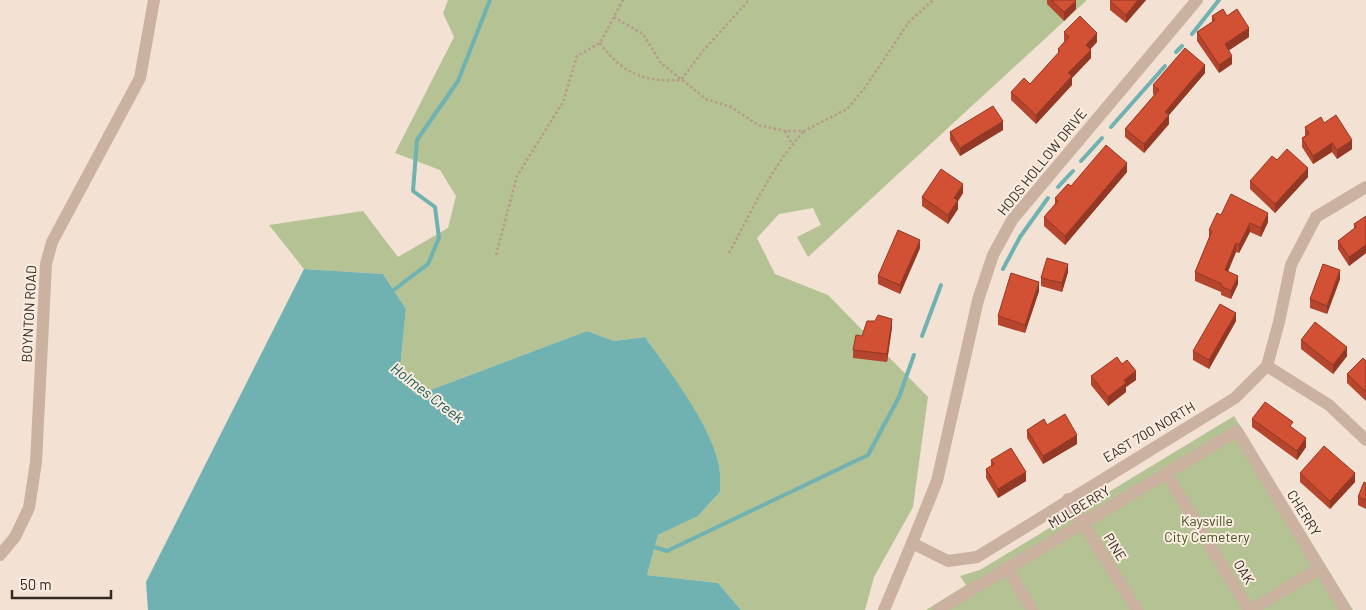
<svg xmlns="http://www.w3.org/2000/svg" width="1366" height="610" font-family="Barlow,sans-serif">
<rect width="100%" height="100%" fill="#f3e2d4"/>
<!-- green -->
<g fill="#b5c293">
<path d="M448,0H1087L808,257L797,237L821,225L813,208L779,214L757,238L775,274L828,295L928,397L913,507L874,577L865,610H741L718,583L647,575L658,535L698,516L720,492C720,483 721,471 718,461C706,420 670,373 645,337L614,341L587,331L417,395L399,378L406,309L383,274L304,269L269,225L363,211L398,257L448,228L456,196L440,170L395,153L454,37L443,13Z"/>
<polygon points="1234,416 1353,610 926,610 966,585 960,576 980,570"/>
</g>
<!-- water -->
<path fill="#70b2b1" d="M304,269L383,274L406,309L399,378L417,395L587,331L614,341L645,337C670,372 707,420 718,461C721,471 720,483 720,492L698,516L658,535L647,575L718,583L741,610H148L146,582Z"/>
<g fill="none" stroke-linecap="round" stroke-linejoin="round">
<!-- stream -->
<g stroke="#70b2b1" stroke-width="4">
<polyline points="1192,34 1219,0"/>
<polyline points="1176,52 1182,46"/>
<polyline points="1111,127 1165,66"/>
<polyline points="1081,161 1102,138"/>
<polyline points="1058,187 1073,171"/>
<polyline points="1003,269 1020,237 1048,198"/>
<polyline points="391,292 428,264 439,238 435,207 413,191 417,140 458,81 490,0"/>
<polyline points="922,336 941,285"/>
<polyline points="651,546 667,551 868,455 899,397 914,355"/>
</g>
<!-- path -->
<g stroke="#b79a89" stroke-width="2.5" stroke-dasharray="2.5 2.5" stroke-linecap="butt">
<polyline points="614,17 643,34 661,63 706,99 731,107 758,125 785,131 804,131 847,109 864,89 909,22 933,0"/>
<path d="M600,43C622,74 645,82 681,80L702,52L749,0"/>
<polyline points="785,131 792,144"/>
<path d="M729,253C752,211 771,167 804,131"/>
<polyline points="496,255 517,176 563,102 577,56 600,43 623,0"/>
</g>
<!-- minor -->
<g stroke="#cbb19f" stroke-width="12">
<polyline points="1267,366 1329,405 1366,440"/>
<polyline points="1166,473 1249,610"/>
<polyline points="1068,499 1137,610"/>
<polyline points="912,543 937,481 978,300 993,255 1012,220 1197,0"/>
<polyline points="0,555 15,537 29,508 36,462 46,264 52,242 140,78 154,0"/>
<polyline points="1007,568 1032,610"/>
<polyline points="884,610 912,543 948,561 977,557 1235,398 1267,366 1279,322 1291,265 1316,217 1366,187"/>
<polyline points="938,610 1237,431 1345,610"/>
<polyline points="1251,610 1320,568"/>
</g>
</g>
<!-- wall -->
<g fill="#b5452c">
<polygon points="1047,0 1075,0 1076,9 1064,21 1047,4"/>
<polygon points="1111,0 1146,0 1126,23 1110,10 1110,1"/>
<polygon points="1212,16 1227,16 1249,37 1229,50 1232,64 1219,73 1197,41 1197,32 1212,22"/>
<polygon points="1064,32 1097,42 1090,49 1091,58 1072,78 1072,85 1036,124 1011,100 1011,92 1030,84 1058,54 1058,49 1065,41 1064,41"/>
<polygon points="1205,73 1169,115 1169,124 1144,153 1125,137 1125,129 1154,95 1153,94 1153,85"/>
<polygon points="1324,123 1352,149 1337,159 1332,152 1313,164 1302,147 1302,138 1305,136 1305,127"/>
<polygon points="1003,130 960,156 950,140 950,132"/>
<polygon points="1277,160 1308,177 1275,213 1250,189 1250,181"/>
<polygon points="1127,172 1065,245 1044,226 1044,217 1055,204 1055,198 1071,186"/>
<polygon points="963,193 958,201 958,209 948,224 922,206 922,197"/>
<polygon points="1221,215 1268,222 1261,237 1250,232 1239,253 1236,252 1228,271 1238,284 1231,299 1221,295 1221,292 1195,281 1195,272 1209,238 1209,230"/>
<polygon points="1366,216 1366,253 1349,266 1338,249 1338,241 1354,229 1354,224"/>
<polygon points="920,248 900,294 878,284 878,276"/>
<polygon points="1068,272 1062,292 1041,286 1041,278"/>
<polygon points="1340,279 1327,314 1310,308 1310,299"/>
<polygon points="1039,291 1025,333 998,325 998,316"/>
<polygon points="1236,321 1209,369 1193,360 1193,351"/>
<polygon points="892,327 887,362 853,358 853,350 862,336"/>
<polygon points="1301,340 1347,356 1333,374 1301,349"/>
<polygon points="1366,361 1366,401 1347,383 1347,374"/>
<polygon points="1091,376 1136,380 1126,387 1126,392 1108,406 1091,385"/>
<polygon points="1252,419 1293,429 1306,447 1297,460 1252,427"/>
<polygon points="1047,425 1077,444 1043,464 1027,438 1027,430"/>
<polygon points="991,460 1026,481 998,498 986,478 986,469 991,466"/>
<polygon points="1300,473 1355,482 1330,509 1300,482"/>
<polygon points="1366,483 1366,509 1358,505 1358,497"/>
</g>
<!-- shaded-wall -->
<g fill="#933824">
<polygon points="1138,0 1146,0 1126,23 1126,15"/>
<polygon points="1076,1 1076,9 1064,21 1064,12"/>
<polygon points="1249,28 1249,37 1225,53 1225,44"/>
<polygon points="1097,33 1097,42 1086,54 1086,45"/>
<polygon points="1091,50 1091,58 1072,78 1072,85 1036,124 1036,115 1068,73"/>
<polygon points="1232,56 1232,64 1219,73 1219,65"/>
<polygon points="1205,65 1205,73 1169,115 1169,124 1144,153 1144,144 1165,112"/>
<polygon points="1003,121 1003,130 960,156 960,148"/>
<polygon points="1352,140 1352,149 1337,159 1337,150"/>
<polygon points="1332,143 1332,152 1313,164 1313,156"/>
<polygon points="1127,163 1127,172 1065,245 1065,236"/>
<polygon points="1308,168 1308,177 1275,213 1275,204"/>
<polygon points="963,184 963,193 958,201 958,209 948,224 948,215 954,198"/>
<polygon points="1268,213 1268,222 1261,237 1261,228"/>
<polygon points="1250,223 1250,232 1239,253 1239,245"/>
<polygon points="920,240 920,248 900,294 900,285"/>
<polygon points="1236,243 1236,252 1225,279 1225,270"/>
<polygon points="1366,245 1366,253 1349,266 1349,257"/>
<polygon points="1068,264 1068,272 1062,292 1062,283"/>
<polygon points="1340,270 1340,279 1327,314 1327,306"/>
<polygon points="1238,276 1238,284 1231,299 1231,291"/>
<polygon points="1039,282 1039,291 1025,333 1025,325"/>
<polygon points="1236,313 1236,321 1209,369 1209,360"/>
<polygon points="892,319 892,327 887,362 887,354"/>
<polygon points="1347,347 1347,356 1333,374 1333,365"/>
<polygon points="1136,371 1136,380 1126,387 1126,392 1108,406 1108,397 1124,380"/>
<polygon points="1077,435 1077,444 1043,464 1043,456"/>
<polygon points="1306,438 1306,447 1297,460 1297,451"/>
<polygon points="1026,472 1026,481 998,498 998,489"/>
<polygon points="1355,473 1355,482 1330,509 1330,501"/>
</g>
<!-- building -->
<g fill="#d25033" stroke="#933824">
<polygon points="1051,0 1075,0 1076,1 1064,12"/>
<polygon points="1111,0 1138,0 1126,15 1110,1"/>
<polygon points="1223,9 1227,16 1237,9 1249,28 1225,44 1232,56 1219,65 1197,32 1215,20 1212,16"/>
<polygon points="1080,16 1097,33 1086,45 1091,50 1068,73 1072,76 1036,115 1011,92 1024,78 1030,84 1060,51 1058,49 1069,37 1064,32"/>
<polygon points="1185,48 1205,65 1165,112 1169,115 1144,144 1125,129 1159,90 1153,85"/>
<polygon points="993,106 1003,121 960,148 950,132"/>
<polygon points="1336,115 1352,140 1337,150 1332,143 1313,156 1302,138 1309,134 1305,127 1321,117 1324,123"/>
<polygon points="1106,145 1127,163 1065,236 1044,217 1058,201 1055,198 1068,184 1071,186"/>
<polygon points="1287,149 1308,168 1275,204 1250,181 1272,156 1277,160"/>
<polygon points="941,169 963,184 954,198 958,200 948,215 922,197"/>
<polygon points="1231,194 1268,213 1261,228 1250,223 1239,245 1236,243 1225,270 1238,276 1231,291 1221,286 1222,284 1195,272 1212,231 1209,230 1217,213 1221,215"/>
<polygon points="1366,216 1366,245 1349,257 1338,241 1356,227 1354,224"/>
<polygon points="898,230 920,240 900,285 878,276"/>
<polygon points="1047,258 1068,264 1062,283 1041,278"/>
<polygon points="1323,264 1340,270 1327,306 1310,299"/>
<polygon points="1011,273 1039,282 1025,325 998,316"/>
<polygon points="1220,304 1236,313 1209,360 1193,351"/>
<polygon points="878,315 892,319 887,354 853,350 856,335 862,336 867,321 875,321"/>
<polygon points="1315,322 1347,347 1333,365 1301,340"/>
<polygon points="1117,357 1122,364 1127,360 1136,371 1124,380 1126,383 1108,397 1091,376"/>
<polygon points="1363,358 1366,361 1366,392 1347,374"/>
<polygon points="1265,402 1293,422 1290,426 1306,438 1297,451 1252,419"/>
<polygon points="1065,414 1077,435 1043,456 1027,430 1044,419 1047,425"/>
<polygon points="1324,446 1355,473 1330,501 1300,473"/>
<polygon points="1011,448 1026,472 998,489 986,469 994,464 991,460"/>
<polygon points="1364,482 1366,483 1366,500 1358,497"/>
</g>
<g text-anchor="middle" stroke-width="4" stroke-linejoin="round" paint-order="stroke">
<!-- street labels -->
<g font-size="14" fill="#342823" stroke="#faede0">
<text transform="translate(1042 162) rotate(-51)" y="5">HODS HOLLOW DRIVE</text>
<text transform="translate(29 314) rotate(-87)" y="5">BOYNTON ROAD</text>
<text transform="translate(1149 432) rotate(-31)" y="5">EAST 700 NORTH</text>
<text transform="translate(1079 507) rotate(-31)" y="5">MULBERRY</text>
<text transform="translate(1304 513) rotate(58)" y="5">CHERRY</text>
<text transform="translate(1115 547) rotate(58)" y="5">PINE</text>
<text transform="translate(1244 572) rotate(59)" y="5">OAK</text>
</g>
<!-- park labels -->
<g font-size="14" fill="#465425" stroke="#faede0">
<text x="1207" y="526">Kaysville<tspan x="1207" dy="16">City Cemetery</tspan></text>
</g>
<!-- water labels -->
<g font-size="15" font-style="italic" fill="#165858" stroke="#faede0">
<text transform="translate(427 393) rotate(38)" y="5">Holmes Creek</text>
</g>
</g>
<!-- scale -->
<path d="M12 590v8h99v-8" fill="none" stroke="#342823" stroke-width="2.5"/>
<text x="20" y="590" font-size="15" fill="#342823" stroke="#faede0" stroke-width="4" paint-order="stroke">50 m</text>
</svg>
